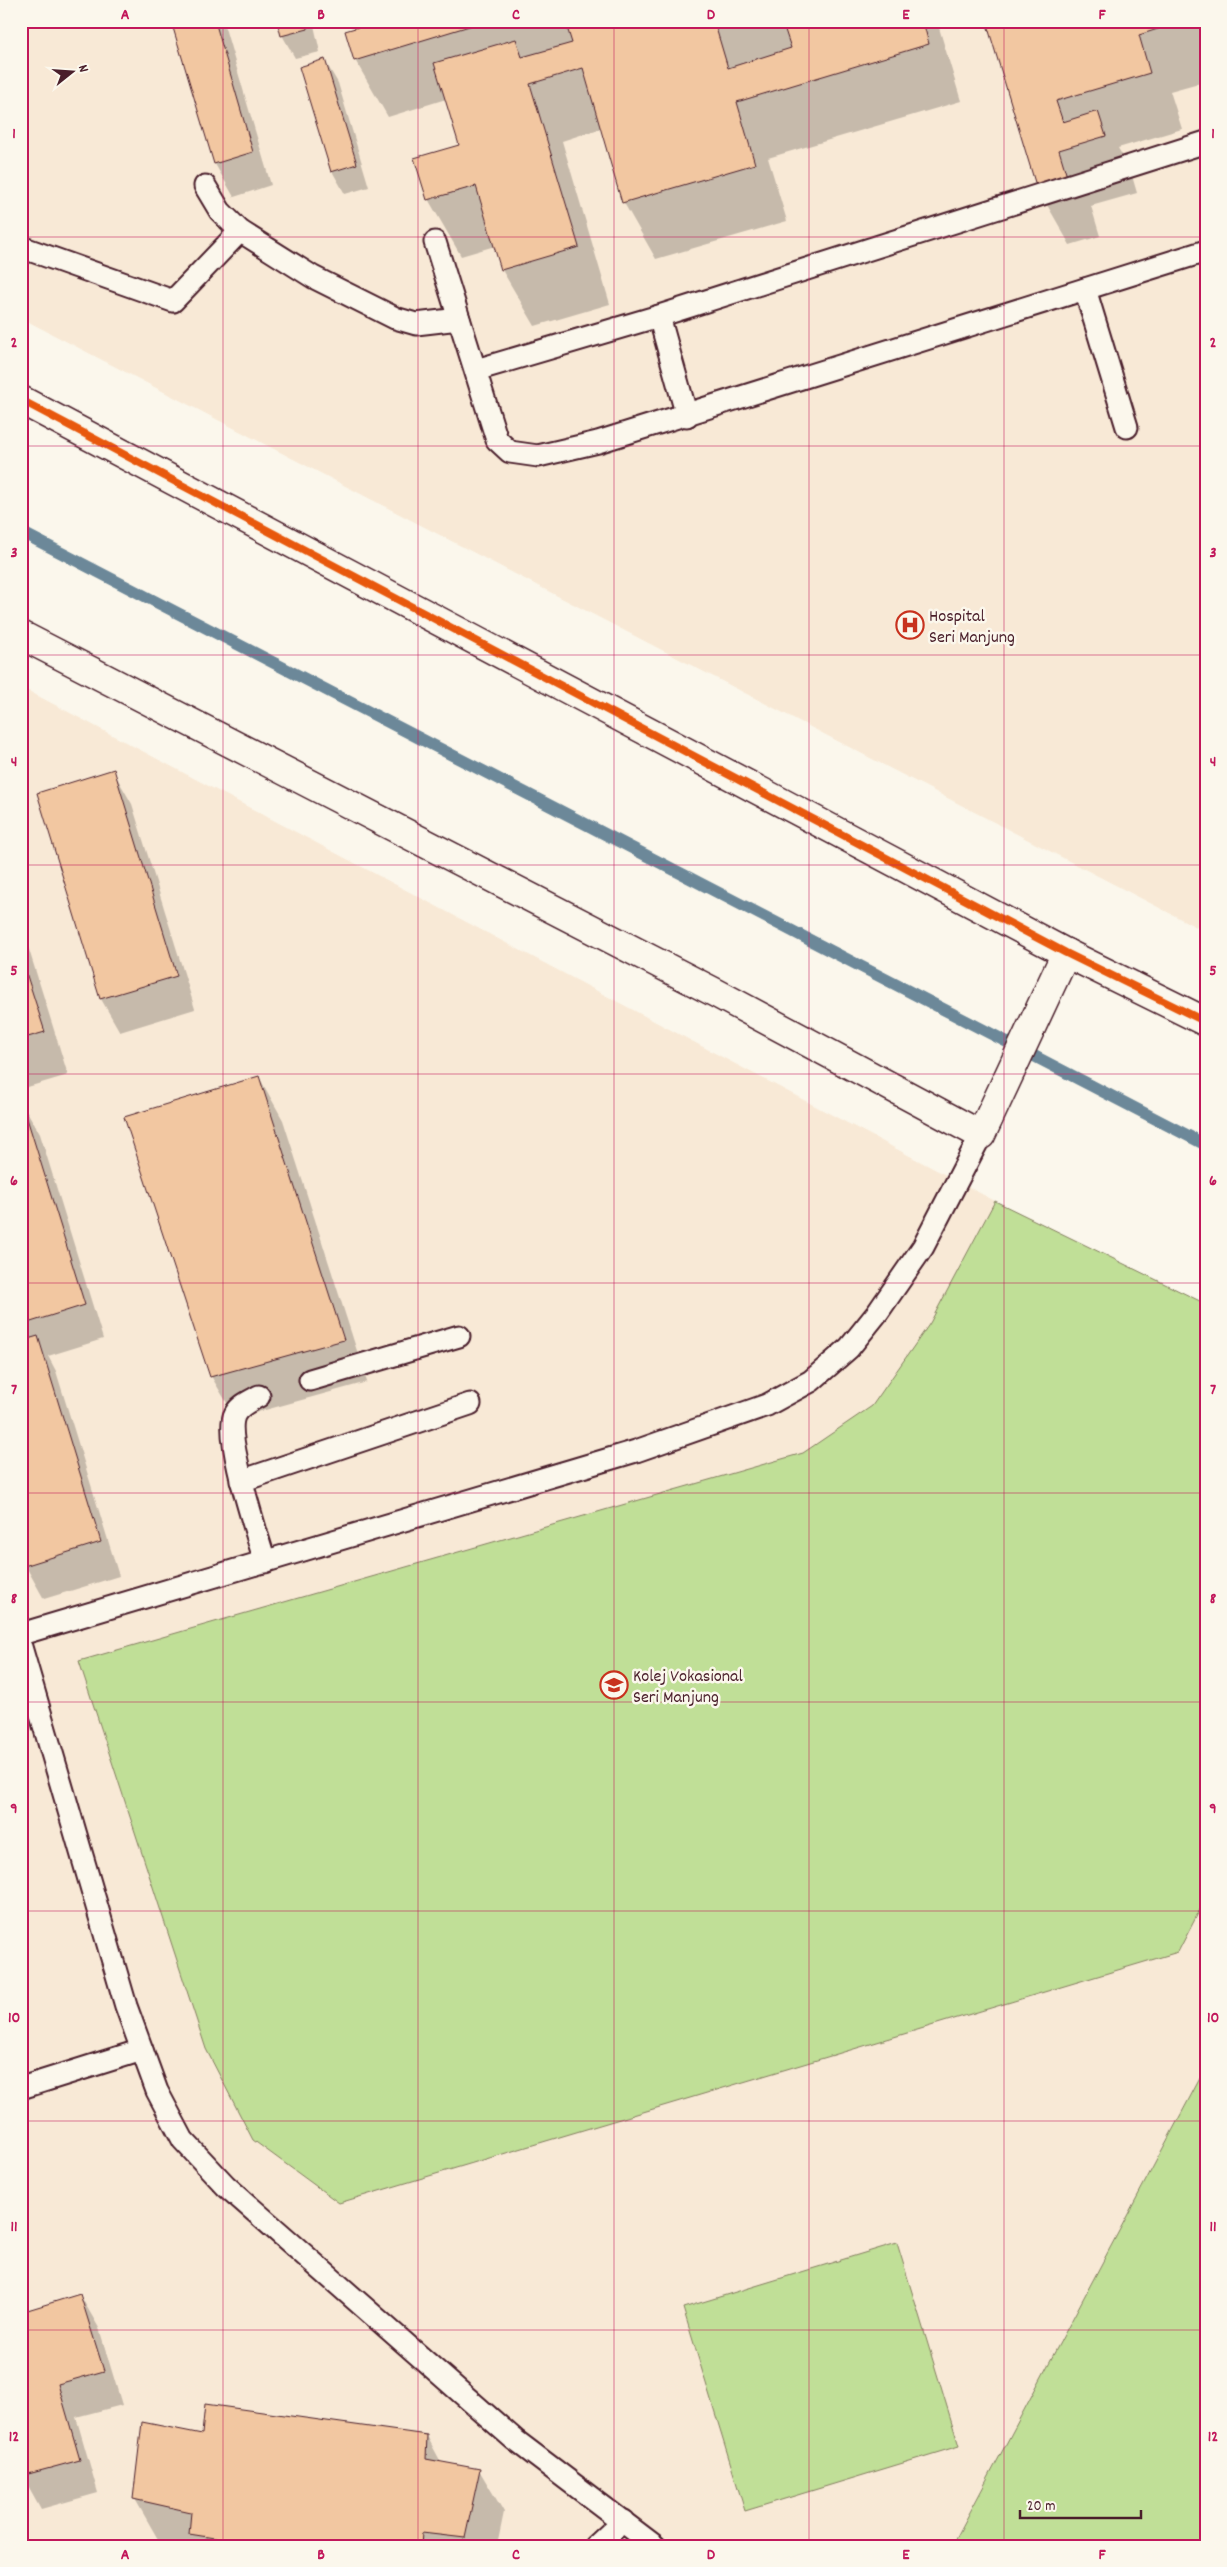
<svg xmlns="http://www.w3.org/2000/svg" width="1227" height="2567" font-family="Dekko,sans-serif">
<rect width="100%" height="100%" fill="#fbf7ec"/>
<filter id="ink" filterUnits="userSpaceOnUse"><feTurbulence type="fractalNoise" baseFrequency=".02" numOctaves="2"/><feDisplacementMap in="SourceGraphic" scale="10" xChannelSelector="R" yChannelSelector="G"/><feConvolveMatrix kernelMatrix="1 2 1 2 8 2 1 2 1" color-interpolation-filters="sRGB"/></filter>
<g filter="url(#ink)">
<!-- built -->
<g fill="#f8e9d6">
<polygon points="21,21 1206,21 1206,932 21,318"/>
<polygon points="21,687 995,1201 1206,1304 1206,2067 952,2546 21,2546"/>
</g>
<!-- green -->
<g fill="#c0df97" stroke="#857f61">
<polygon points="995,1201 1206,1304 1206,1898 1178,1952 339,2203 253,2140 206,2049 79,1661 803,1453 872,1406 930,1323"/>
<polygon points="1206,2067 1206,2546 952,2546"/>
<polygon points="897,2243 959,2446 745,2511 683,2308"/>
</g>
<!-- shadow -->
<g fill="#0003">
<polygon points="173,21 223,21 271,185 234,197 215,164"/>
<polygon points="279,21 313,21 320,52 295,58 282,35"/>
<polygon points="371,21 937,21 961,101 768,158 787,221 656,259 624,203 602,128 562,141 610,304 535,326 502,270 495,246 461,256 428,199 460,146 446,99 388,117 355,60 373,24"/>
<polygon points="988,21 1206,21 1206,81 1170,91 1182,129 1118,148 1130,169 1137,193 1091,206 1100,236 1070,245 1038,189"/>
<polygon points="325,61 338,83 369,187 345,194 332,171"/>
<polygon points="113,771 132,804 195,1009 120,1032 101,999"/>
<polygon points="21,924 68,1075 21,1089"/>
<polygon points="259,1077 283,1120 367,1382 236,1418 211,1376"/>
<polygon points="21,1101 40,1134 103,1339 48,1356 56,1371 119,1576 44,1599 25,1565 21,1553"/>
<polygon points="80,2295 99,2328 122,2405 76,2417 98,2493 41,2509 21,2473"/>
<polygon points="203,2435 427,2436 442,2464 479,2470 504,2512 497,2546 179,2546 159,2541 135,2499"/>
</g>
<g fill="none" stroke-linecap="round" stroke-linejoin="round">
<!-- stream -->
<polyline stroke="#6c8899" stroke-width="12" points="21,532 1206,1145"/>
</g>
<!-- building -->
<g fill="#f2c7a1" stroke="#4a1f2b">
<polygon points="171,21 215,21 253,152 214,164"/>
<polygon points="277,21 306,21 308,29 281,36"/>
<polygon points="379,21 486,21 354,61 345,31"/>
<polygon points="565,21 714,21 728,68 791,48 782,21 923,21 929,44 737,102 755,164 622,203 583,68 530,84 579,247 501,270 476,186 427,200 414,158 459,145 434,63 516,39 522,57 572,43"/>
<polygon points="986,21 1183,21 1139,35 1150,73 1056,101 1063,122 1098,111 1106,136 1059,150 1068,180 1037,189"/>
<polygon points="1199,21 1206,21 1206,45"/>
<polygon points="325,59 357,164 331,172 299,67"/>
<polygon points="114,769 177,976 100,999 37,793"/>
<polygon points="21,957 45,1032 21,1039"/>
<polygon points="259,1076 344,1340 210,1377 124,1117"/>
<polygon points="21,1099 85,1305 21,1325"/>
<polygon points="38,1336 101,1542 24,1566 21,1557 21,1341"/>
<polygon points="80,2294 104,2371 58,2384 80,2460 21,2476 21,2312"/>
<polygon points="205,2404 427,2435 426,2459 480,2469 465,2538 422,2533 421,2546 265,2546 189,2534 191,2512 133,2499 142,2422 202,2434"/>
</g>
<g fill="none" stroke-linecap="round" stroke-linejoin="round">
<!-- lane casing -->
<g stroke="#4a1f2b" stroke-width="25">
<g id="lane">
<polyline points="205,186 220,211 240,231 313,277 395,318 416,324 459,319"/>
<polyline points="435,242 497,440 510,452 538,456 598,442 1206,251"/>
<polyline points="21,247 173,301 240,231"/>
<polyline points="1085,289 1127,427"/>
<polyline points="659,316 687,416"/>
<polyline points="476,370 659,316 1206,142"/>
<polyline points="310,1380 459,1336"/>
<path d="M259,1396C250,1401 240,1405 235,1414C223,1435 258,1536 265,1562"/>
<polyline points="241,1481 470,1404"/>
<polyline points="21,1634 636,1451 767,1405 811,1381 849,1348 878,1312 923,1247 981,1135"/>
<polyline points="21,1647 126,2006 157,2091 183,2140 226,2186 515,2440 655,2546"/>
<polyline points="21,2088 142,2050"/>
<polyline points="596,2546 623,2521"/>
</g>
</g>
<!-- street casing -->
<g stroke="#4a1f2b" stroke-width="31">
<polyline id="street" points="21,635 716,993 981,1135 1066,953"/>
</g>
<!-- secondary casing -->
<g stroke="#4a1f2b" stroke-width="31">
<polyline id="secondary" points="21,400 1066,953 1206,1022"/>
</g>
<!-- lane -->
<use href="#lane" stroke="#fbf7ec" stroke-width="21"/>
<!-- street -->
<use href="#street" stroke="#fbf7ec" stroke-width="28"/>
<!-- secondary -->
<use href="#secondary" stroke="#fbf7ec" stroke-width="28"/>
<!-- cycleway casing -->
<g stroke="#fbf7ec" stroke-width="11">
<polyline id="cycleway" points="21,400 1066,953 1206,1022"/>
</g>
<!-- cycleway -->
<use href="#cycleway" stroke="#e8590c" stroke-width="8"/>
</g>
</g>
<!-- grid -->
<path fill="none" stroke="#c2185b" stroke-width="1" stroke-opacity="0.55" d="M223,21V2546M418,21V2546M614,21V2546M809,21V2546M1004,21V2546M21,237H1206M21,446H1206M21,655H1206M21,865H1206M21,1074H1206M21,1283H1206M21,1493H1206M21,1702H1206M21,1911H1206M21,2121H1206M21,2330H1206"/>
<!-- icons -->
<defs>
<g id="hospital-ring" transform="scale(1.4375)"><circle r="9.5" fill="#fbf7ec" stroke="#c8321e" stroke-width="1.5"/><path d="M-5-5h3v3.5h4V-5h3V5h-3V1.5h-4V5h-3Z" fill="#c8321e"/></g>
<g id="university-ring" transform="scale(1.4375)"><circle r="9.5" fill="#fbf7ec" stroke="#c8321e" stroke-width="1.5"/><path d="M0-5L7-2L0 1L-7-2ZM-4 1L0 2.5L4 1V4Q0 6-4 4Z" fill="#c8321e"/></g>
</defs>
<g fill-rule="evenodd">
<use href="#hospital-ring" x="910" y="625"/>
<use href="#university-ring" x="614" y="1685"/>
</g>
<g text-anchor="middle" stroke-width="5" stroke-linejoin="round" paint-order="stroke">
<!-- poi labels -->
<g font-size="18" fill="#4a1f2b" stroke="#fbf7ec" text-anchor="start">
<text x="929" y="621">Hospital<tspan x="929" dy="21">Seri Manjung</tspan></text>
<text x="633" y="1681">Kolej Vokasional<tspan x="633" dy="21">Seri Manjung</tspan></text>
</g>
</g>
<!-- margin -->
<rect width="1227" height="2567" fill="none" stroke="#fbf7ec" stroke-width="55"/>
<!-- north arrow -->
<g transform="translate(72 72) rotate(73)" stroke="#fbf7ec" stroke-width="4" paint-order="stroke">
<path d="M0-4L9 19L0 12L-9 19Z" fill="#4a1f2b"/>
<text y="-8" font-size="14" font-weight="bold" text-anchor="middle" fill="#4a1f2b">N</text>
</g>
<!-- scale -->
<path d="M1020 2510v8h121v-8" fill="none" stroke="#4a1f2b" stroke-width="2.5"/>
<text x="1027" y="2510" font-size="15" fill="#4a1f2b" stroke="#fbf7ec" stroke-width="4" paint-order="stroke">20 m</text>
<rect x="28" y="28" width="1172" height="2512" fill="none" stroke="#c2185b" stroke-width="2"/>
<g font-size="16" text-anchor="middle" font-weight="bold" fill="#c2185b">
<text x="125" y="19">A</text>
<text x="321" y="19">B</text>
<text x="516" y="19">C</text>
<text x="711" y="19">D</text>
<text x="906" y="19">E</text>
<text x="1102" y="19">F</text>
<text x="14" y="138">1</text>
<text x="1213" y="138">1</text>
<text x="14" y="347">2</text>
<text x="1213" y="347">2</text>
<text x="14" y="557">3</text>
<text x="1213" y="557">3</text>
<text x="14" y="766">4</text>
<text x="1213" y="766">4</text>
<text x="14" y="975">5</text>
<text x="1213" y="975">5</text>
<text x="14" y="1185">6</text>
<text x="1213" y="1185">6</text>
<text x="14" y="1394">7</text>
<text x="1213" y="1394">7</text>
<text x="14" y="1603">8</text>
<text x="1213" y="1603">8</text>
<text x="14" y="1813">9</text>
<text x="1213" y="1813">9</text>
<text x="14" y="2022">10</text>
<text x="1213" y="2022">10</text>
<text x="14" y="2231">11</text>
<text x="1213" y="2231">11</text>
<text x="14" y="2441">12</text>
<text x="1213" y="2441">12</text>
<text x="125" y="2559">A</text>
<text x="321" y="2559">B</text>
<text x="516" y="2559">C</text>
<text x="711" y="2559">D</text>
<text x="906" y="2559">E</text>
<text x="1102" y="2559">F</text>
</g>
</svg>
